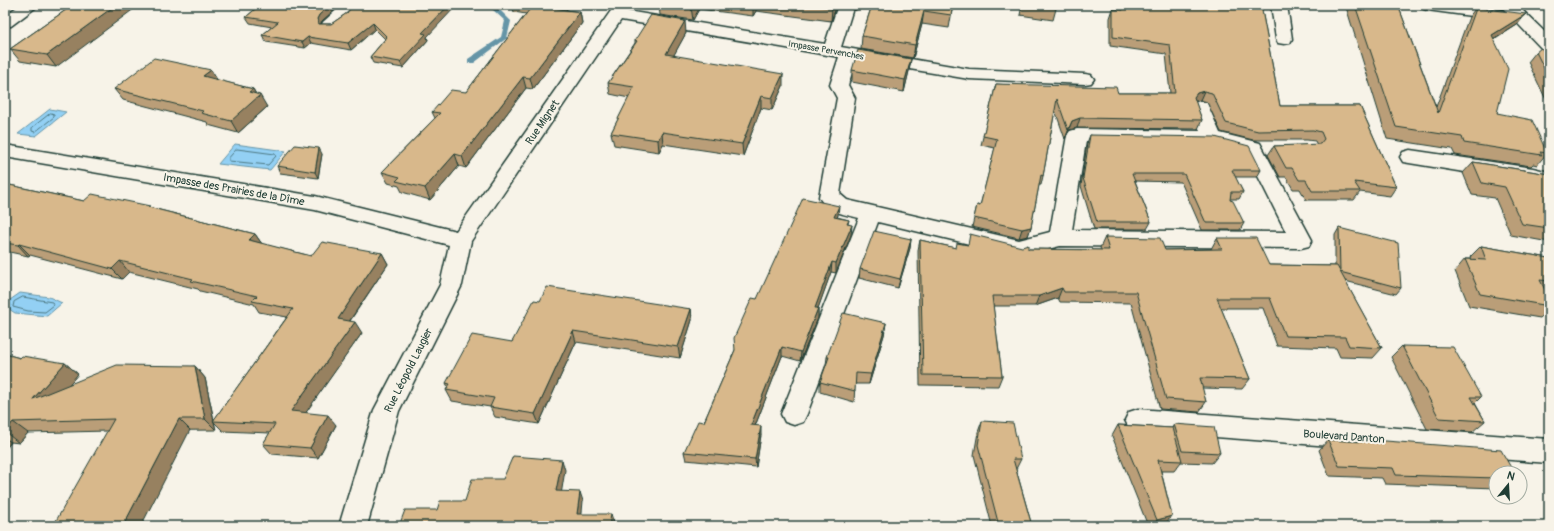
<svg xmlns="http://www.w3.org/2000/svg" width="1554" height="531" font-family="Pangolin,sans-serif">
<rect width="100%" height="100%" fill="#f7f3e8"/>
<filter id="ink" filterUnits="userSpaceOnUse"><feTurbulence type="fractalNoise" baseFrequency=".025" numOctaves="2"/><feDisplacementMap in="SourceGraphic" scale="8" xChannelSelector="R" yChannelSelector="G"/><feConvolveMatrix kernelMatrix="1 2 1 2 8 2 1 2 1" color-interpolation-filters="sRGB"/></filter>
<g filter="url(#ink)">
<!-- water -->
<g fill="#93d0f4" stroke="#6595a7">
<polygon points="50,109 66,112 36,136 18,134"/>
<polygon points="235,144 286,151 270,170 218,164"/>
<polygon points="20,293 49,297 62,303 47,316 15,313 6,307 10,300"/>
</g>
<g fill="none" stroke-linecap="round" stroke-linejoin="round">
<!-- shore -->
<g stroke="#4d7881" stroke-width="1">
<polygon points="51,113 54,114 54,117 35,132 32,131 32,128"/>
<polygon points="237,149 275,154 276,156 268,165 229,161 229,158"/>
<polygon points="23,297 52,302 54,305 45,312 28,311 13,307 14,302"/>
</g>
<!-- stream -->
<polygon fill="#6595a7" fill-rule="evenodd" points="493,5 499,5 498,8 511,21 507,38 474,63 468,63 468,59 501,37 505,21 492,9 491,8"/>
<!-- minor casing -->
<g stroke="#1f3d34" stroke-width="3">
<g id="minor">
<polygon points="20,5 39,5 11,26 5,27 5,15"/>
<path d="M342,5H360C353,16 337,33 323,30L321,26L323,22Z"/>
<path d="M615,5H631L627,11L825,44L838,5H854L841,47L969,69L1085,74L1091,75L1094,79L1091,83L1085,84L969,79L856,60L848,85L855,98L840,194L847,200L1019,240L1050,232L1067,135L1070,131L1077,129L1200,131L1191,107L1193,103L1200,101L1207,103L1220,133L1260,143L1312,240L1309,246L1301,248L1060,246L1019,256L878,222L807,414L803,422L794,425L785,422L781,414L859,218C843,214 827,212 819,197L837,98L830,85L839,57L621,20L471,241L462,285L399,411L367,526H339L374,410L440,285L449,245L315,210L5,157V145L315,196L456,231ZM1086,141L1212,143L1246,152L1286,232L1072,230Z"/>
<polygon points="1271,5 1287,5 1292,39 1290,43 1284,44 1278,43 1276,39"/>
<polygon points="1419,5 1463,5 1501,10 1507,12 1509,15 1507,18 1501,20 1427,10 1421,8"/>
<polygon points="1410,150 1533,168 1549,172 1549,186 1403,162 1400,157 1403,152"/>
<polygon points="1138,409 1549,439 1549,463 1138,431 1129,428 1125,420 1129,412"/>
</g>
</g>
<!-- secondary casing -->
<g stroke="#1f3d34" stroke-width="3">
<polygon id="secondary" points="1500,5 1517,5 1549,36 1549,51 1543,50"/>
</g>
<!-- minor -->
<use href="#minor" fill="#f7f3e8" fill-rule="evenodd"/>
<!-- secondary -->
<use href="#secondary" fill="#f7f3e8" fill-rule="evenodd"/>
</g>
<!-- wall -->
<g fill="#ba9e78" stroke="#1f3d34">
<polygon points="73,5 56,67 20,61 10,49"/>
<polygon points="260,5 340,5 322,21 320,24 331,24 347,13 427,37 428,40 403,68 373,63 370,57 385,39 375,29 351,50 311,43 305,48 266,42 262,35 272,27 250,23 246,17"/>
<polygon points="512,5 570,5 566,10 580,12 582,23 533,89 526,88 466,168 459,166 430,200 402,192 399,186 388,183 382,172 435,118 432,112 466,92 526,14 514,12"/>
<polygon points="659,5 837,5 831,21 756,11 753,16 699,9 693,20 660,15"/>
<polygon points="872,5 953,5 949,28 922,24 913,58 861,49 862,36"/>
<polygon points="1022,5 1057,5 1053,20 1020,15"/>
<polygon points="1120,5 1261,5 1280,106 1360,106 1396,187 1390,196 1360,192 1354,200 1306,200 1300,189 1293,189 1286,177 1280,177 1268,155 1274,146 1317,145 1315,141 1307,140 1253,140 1221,132 1207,102 1200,100 1195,101 1202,120 1198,129 1077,128 1069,130 1065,139 1055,110 1043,176 1041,185 1039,185 1031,227 1028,236 1019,238 972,227 977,205 980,206 995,148 981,145 996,84 1118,93 1170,93 1166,54 1110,46 1110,18 1113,9 1120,10"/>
<polygon points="1347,5 1398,5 1436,107 1469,17 1477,6 1479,8 1517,25 1494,40 1497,113 1547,153 1537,165 1533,164 1531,166 1455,155 1452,149 1387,139 1346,7"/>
<polygon points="686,33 673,56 783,86 772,110 761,108 743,156 663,144 659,152 614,145 611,133 629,98 610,94 608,83 635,43 635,40"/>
<polygon points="1536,52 1549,57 1549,106 1528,62"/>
<polygon points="911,59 909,71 904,92 852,82 852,70"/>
<polygon points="211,70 217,80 253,89 256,94 267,107 238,133 208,125 207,122 123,100 114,89"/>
<polygon points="1090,135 1261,170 1257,177 1235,177 1243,192 1239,199 1230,199 1230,200 1244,223 1240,230 1202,230 1181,182 1135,181 1151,222 1147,229 1094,229 1081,186 1087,143"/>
<polygon points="322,154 318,178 280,173 277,166"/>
<polygon points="1473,162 1549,174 1549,242 1511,235 1495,198 1472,195 1463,173"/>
<polygon points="5,184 84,201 152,208 255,234 262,244 311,256 382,253 388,264 350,321 362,333 305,413 336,425 318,458 272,454 263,444 270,433 223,431 214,422 216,430 107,431 28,433 19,443 11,442 5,450 5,354 20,358 65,363 78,374 69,384 195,366 205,378 214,420 287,317 259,312 254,304 200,291 198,289 129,272 122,279 30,255 28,256 5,251"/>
<polygon points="838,215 837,217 849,220 848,224 851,235 836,273 831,272 818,308 818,318 800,361 782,356 755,426 761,435 756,467 686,460 684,452 704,422 757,299"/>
<polygon points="1339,228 1401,288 1396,294 1345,281 1382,348 1373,358 1340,357 1336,348 1277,346 1263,308 1221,308 1250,379 1242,389 1202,388 1206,402 1199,412 1160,409 1131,303 1060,302 1058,298 1035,306 993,306 1002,376 998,386 920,385 918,250 920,240 956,248 1028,249 1101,250 1100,248 1105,237 1165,250 1211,249 1217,238 1269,265 1335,266 1335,235"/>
<polygon points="911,239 910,248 898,288 859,278 860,269"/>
<polygon points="1481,246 1549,258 1549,294 1547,294 1549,298 1549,310 1540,318 1469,306 1455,271 1465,259 1471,259 1470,257"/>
<polygon points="540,301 691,309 692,320 680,358 576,342 539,424 495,417 490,407 452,401 446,390 448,387 446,383 512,342"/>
<polygon points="886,323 884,335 869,384 855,384 854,402 820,392 820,382 826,365 827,357"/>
<polygon points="1402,346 1481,397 1475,403 1485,421 1472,432 1427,429 1391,357"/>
<polygon points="982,421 1021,459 1016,469 1032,526 992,526 974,455 978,432"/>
<polygon points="1174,424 1220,453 1212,463 1181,462 1174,471 1161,471 1172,516 1164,525 1163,526 1148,526 1112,436 1118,425 1172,428"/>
<polygon points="1328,440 1362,442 1363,440 1496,473 1496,488 1385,484 1382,478 1329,476 1319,450"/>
</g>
<!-- shaded-wall -->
<g fill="#978161" stroke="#1f3d34">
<polygon points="116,5 139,5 56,67 47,55"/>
<polygon points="330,5 340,5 322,21 320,25 322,31 317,19 319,15"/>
<polygon points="449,5 457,5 427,37 428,40 403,68 400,62 422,33"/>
<polygon points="559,5 570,5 559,19 557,9"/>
<polygon points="693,5 698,5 699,9 693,20 691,7"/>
<polygon points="753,5 756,5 756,11 753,16"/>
<polygon points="833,5 837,5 831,21 832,8"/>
<polygon points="854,5 867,5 854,11"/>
<polygon points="924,11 922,24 913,58 915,45"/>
<polygon points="580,12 582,23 533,89 530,78"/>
<polygon points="1526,14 1517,25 1483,46 1492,35"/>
<polygon points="685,21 686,33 668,66 666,54"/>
<polygon points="373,23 375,29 351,50 348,43"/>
<polygon points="308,37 311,43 305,48 302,42"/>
<polygon points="911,59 909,71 904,92 905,80"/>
<polygon points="211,70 218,81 203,76"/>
<polygon points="783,74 783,86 772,110 772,98"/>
<polygon points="523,77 526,88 466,168 462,156"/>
<polygon points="253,89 258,98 260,95 267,107 238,133 231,121 249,92"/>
<polygon points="1204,91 1200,100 1193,102 1194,97 1197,93"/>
<polygon points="761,96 761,108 743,156 742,144"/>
<polygon points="1080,118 1077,128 1069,130 1065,139 1072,121"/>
<polygon points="662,132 663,144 659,152 658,140"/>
<polygon points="319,148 322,154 318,178 315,172"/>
<polygon points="455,154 459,166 430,200 425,188"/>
<polygon points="839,206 838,215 834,226 834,217"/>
<polygon points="852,225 851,235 836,273 836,263"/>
<polygon points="1031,227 1028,236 1019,238 1022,229"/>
<polygon points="255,234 262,244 249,240"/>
<polygon points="911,239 910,248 898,288 900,279"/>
<polygon points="19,244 30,255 28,256 18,245"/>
<polygon points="382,253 388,264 344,329 338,319"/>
<polygon points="120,261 129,272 122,279 112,269"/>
<polygon points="832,262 831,272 815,317 815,308"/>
<polygon points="1062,288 1058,298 1035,306 1039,296"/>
<polygon points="818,308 818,318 800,361 801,352"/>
<polygon points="691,309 692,320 680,358 678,347"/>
<polygon points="355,322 362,333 300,421 291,411"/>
<polygon points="886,323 884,335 869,384 871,374"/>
<polygon points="573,331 576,342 539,424 535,414"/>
<polygon points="782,347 782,356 752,434 751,425"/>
<polygon points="65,363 78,374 47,411 33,399"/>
<polygon points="195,366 205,378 214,421 213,421 214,422 216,430 205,419"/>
<polygon points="328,415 336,425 318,458 310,448"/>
<polygon points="179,419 190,430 141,526 123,526"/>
<polygon points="13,422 28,433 19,443 5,432 5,431"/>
<polygon points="761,426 761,435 756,467 755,459"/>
<polygon points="5,438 11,442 5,450"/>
<polygon points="562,460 565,470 560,501 556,491"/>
<polygon points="580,492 583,501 581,523 577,514"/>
<polygon points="611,514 614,523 613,526 609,526"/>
<polygon points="1172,516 1164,525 1163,526 1153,526 1157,520"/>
</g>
<!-- building -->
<g fill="#d8b88b" stroke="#1f3d34">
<polygon points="73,5 116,5 47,55 10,49"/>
<polygon points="260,5 330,5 319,15 317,19 319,24 331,24 347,13 353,5 449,5 422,33 426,34 400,62 370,57 387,37 373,23 348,43 308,37 302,42 262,35 278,22 246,17"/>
<polygon points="533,5 580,12 530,78 523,77 462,156 455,154 425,188 396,181 400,177 382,172 440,113 432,112 451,90 466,92"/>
<polygon points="536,5 559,5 557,8"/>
<polygon points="677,5 693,5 691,7"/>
<polygon points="807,5 833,5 832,8"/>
<polygon points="872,5 953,5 951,15 924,11 915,45 862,36"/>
<polygon points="1033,5 1057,5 1056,8"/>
<polygon points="1123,5 1261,5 1280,106 1360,106 1396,187 1354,182 1360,191 1312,191 1306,180 1299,180 1292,168 1286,168 1274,146 1320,144 1324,139 1321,132 1313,130 1258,131 1226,123 1212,93 1204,91 1197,93 1194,97 1202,120 1080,118 1072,121 1068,130 1057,99 1043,176 1041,175 1031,227 1022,229 974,218 977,205 980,206 997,139 983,136 996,84 1116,87 1118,93 1175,93 1170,45 1113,37 1113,9 1123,10"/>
<polygon points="1355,5 1398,5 1438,113 1477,6 1479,8 1526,14 1492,35 1508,69 1497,113 1532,120 1547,153 1540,152 1542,155 1464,143 1462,137 1396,127"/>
<polygon points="651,15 685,21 666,54 783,74 772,98 761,96 742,144 662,132 658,140 611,133 634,87 608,83 637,41 635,40"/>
<polygon points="1541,48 1549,57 1549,78 1536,52"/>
<polygon points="858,50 911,59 905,80 852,70"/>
<polygon points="154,58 211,70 203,76 253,89 249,92 260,95 231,121 201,113 203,111 114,89"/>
<polygon points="1090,135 1215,137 1249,146 1261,170 1232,170 1243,192 1231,192 1230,200 1233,201 1244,223 1206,223 1184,174 1132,174 1151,222 1097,222 1083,178"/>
<polygon points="295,145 319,148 315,172 277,166"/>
<polygon points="1473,162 1549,174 1549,228 1522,224 1505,187 1482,183"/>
<polygon points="5,184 84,201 92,194 150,206 148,207 255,234 249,240 311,256 322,242 382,253 338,319 355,322 291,411 328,415 310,448 263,444 275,424 213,421 293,309 252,301 257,296 191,281 193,279 120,261 112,269 19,244 18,245 5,243"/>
<polygon points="803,198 839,206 834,217 849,220 847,224 852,225 836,263 832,262 815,308 818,308 801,352 782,347 751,425 761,426 755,459 684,452 698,421 704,422 735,350 734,338 752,298 757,299"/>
<polygon points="1339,228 1398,243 1401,288 1340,272"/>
<polygon points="874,231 911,239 900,279 860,269"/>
<polygon points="970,234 1022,247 1028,245 1028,249 1109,250 1105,237 1160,238 1165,250 1222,249 1217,238 1256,238 1269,265 1337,266 1382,348 1349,346 1345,337 1285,336 1270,298 1217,298 1250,379 1200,378 1206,402 1166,399 1136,292 1064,292 1062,288 1039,296 992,296 1002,376 923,375 920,240 956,248 957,243 968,245"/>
<polygon points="1481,246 1549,258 1549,281 1540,280 1549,298 1549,306 1480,294 1465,259 1486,260"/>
<polygon points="547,287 691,309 678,347 573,331 535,414 490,407 494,398 446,390 450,384 446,383 472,335 512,342 534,300 540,301"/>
<polygon points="843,313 886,323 871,374 856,373 855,391 820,382 829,357 827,357"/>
<polygon points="1402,346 1453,347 1481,397 1471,397 1485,421 1439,418"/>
<polygon points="5,354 20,358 22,356 65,363 33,399 117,365 195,366 205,419 179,419 123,526 53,526 114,419 13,422 5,431"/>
<polygon points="982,421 1013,423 1021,459 1013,459 1032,526 999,526 978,445"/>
<polygon points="1174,424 1214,427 1220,453 1182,451"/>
<polygon points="1118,425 1173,428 1182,461 1158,460 1172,516 1157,520"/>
<polygon points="1328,440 1364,442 1363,440 1373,440 1501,450 1514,473 1496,473 1496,478 1396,475 1393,468 1339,466"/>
<polygon points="513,456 562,460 556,491 580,492 577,514 611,514 609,526 399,526 405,510 437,510 440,501 465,501 472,479 503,479"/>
</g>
</g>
<g text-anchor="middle" stroke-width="4" stroke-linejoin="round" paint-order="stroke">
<!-- far-street labels -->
<g font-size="9" fill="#1f3d34" stroke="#f7f3e8">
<text transform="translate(826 50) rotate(10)" y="3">Impasse Pervenches</text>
</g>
<!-- street labels -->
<g font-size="11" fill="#1f3d34" stroke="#f7f3e8">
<text transform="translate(542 122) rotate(-56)" y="4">Rue Mignet</text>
<text transform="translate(234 189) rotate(10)" y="4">Impasse des Prairies de la Dîme</text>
<text transform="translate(408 370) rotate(-63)" y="4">Rue Léopold Laugier</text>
<text transform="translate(1344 436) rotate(4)" y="4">Boulevard Danton</text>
</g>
</g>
<!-- margin -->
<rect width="1554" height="531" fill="none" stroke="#f7f3e8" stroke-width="20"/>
<rect x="10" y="10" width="1534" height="511" fill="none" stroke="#1f3d34" stroke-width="1.5" filter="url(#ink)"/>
<!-- north arrow -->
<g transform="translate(1508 485) rotate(18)"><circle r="19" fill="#f7f3e8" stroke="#a1aaa0"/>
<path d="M0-3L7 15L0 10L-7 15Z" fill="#1f3d34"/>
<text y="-6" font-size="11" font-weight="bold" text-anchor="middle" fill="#1f3d34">N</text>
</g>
</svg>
